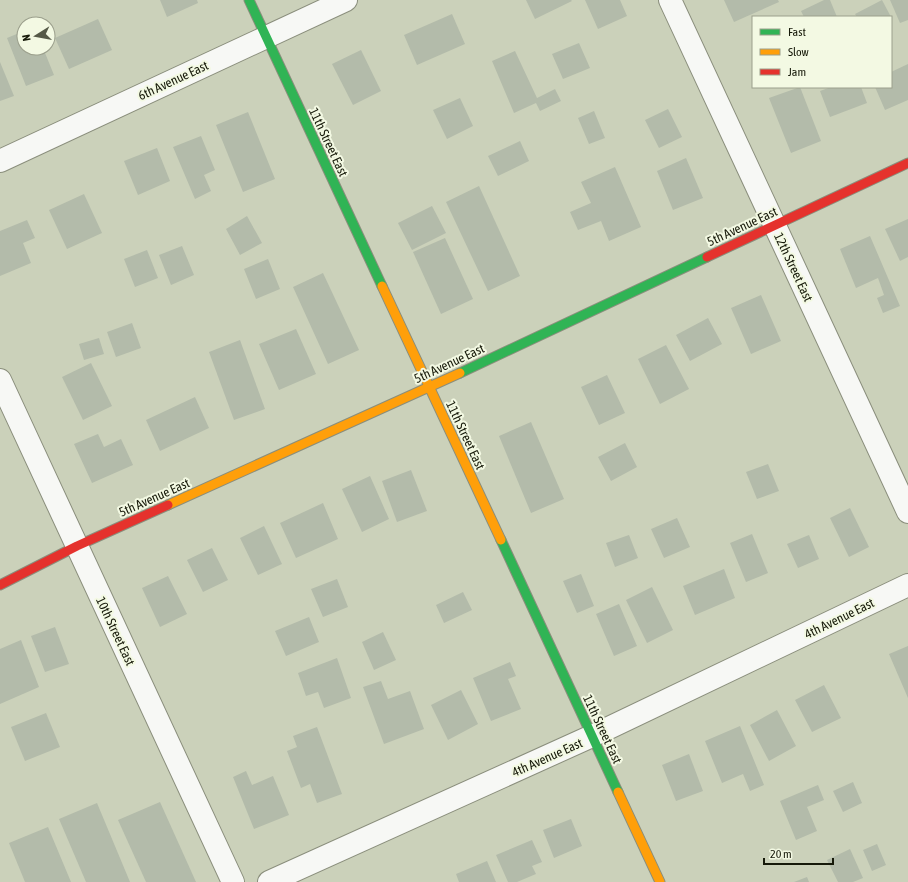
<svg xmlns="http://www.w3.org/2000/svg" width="908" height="882" font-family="'Asap Condensed',sans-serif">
<rect width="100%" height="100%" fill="#cbd1ba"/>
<!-- building -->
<g fill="#b3bbaa">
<polygon points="160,0 197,0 198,3 167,17"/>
<polygon points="526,0 571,0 572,1 535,19"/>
<polygon points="585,0 620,0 627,16 598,29"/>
<polygon points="724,0 778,0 779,2 734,22"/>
<polygon points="824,0 830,0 837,17 804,17 801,11"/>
<polygon points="882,0 891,17 857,17 855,14"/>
<polygon points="890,0 908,0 908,20 900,23"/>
<polygon points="452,14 465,44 417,65 404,35"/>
<polygon points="98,19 112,50 69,69 55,38"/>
<polygon points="24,31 24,48 43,48 54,75 26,86 7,38"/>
<polygon points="579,43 590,68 563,79 552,54"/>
<polygon points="361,50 381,91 353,105 332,64"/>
<polygon points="515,51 537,98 555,89 561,101 540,111 536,103 514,113 492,61"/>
<polygon points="0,62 14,96 0,101"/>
<polygon points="908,64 908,100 885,110 875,87 891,87 891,72"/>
<polygon points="800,87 821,141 791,153 769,98"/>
<polygon points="831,87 861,87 867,103 830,117 820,91"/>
<polygon points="460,98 473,126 447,139 433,110"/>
<polygon points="668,109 682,137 659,148 645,120"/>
<polygon points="594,111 605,138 589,144 578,118"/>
<polygon points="248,112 275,179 243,192 216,125"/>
<polygon points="201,136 215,170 204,175 211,191 195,199 173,147"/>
<polygon points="520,141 529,161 498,176 488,156"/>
<polygon points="157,148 170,181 138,195 124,161"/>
<polygon points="686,158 703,198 673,210 657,171"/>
<polygon points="615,167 641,227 609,241 601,221 578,230 570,212 591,203 581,182"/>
<polygon points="479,186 520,276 488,291 446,202"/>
<polygon points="84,194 102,233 67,249 49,210"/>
<polygon points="432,206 446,233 412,250 398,223"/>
<polygon points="247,216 262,243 240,255 226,229"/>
<polygon points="908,219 908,257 900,261 885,229"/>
<polygon points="27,220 35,238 23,243 31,263 0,276 0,231"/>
<polygon points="870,236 900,306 883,313 877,298 884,295 878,278 856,288 840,249"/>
<polygon points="445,238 473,299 441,314 413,252"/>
<polygon points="182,246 194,275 171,285 159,255"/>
<polygon points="147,250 158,278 135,287 124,259"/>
<polygon points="268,259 280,289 256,299 244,269"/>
<polygon points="323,273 359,350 328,364 293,287"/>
<polygon points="761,295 781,341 751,354 731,308"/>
<polygon points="708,318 722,344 690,361 676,335"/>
<polygon points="132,323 141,348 116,357 107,332"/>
<polygon points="296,329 316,374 279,390 259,344"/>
<polygon points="99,338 104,354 84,360 79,344"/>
<polygon points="240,340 265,409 234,420 209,352"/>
<polygon points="666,345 689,389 660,404 638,359"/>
<polygon points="91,363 112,406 83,420 62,377"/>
<polygon points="607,375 625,413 599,425 581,387"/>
<polygon points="195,397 209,428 160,451 146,420"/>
<polygon points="531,422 564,499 531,513 499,436"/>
<polygon points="98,434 104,447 121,439 133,465 92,483 74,444"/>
<polygon points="625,443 637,467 611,481 598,457"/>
<polygon points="768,464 779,491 757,499 746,472"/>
<polygon points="411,470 427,511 397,522 382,481"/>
<polygon points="370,476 389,519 362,532 342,489"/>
<polygon points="323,503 338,539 296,558 280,523"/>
<polygon points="850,508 869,547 849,557 830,518"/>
<polygon points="677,518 690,547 664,558 651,529"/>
<polygon points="264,526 282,564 258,575 240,538"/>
<polygon points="752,534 768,573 746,582 730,543"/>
<polygon points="629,535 638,558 615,567 606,543"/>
<polygon points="809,535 819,559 798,568 787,544"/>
<polygon points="212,548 228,580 203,592 187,560"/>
<polygon points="724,569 735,598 695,615 683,586"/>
<polygon points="581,574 594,606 577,613 563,581"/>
<polygon points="168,576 187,614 160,627 142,588"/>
<polygon points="337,579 348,607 323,617 311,589"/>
<polygon points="652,587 673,630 647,643 626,600"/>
<polygon points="463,592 472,610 444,623 436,605"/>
<polygon points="619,604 637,646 614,656 596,614"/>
<polygon points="309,617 319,642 286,656 275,631"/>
<polygon points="55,627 69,664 45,672 31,636"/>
<polygon points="383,632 396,660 374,670 362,642"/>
<polygon points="21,640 39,687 0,704 0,649"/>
<polygon points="908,646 908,698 889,654"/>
<polygon points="337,658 351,698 324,708 318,692 306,696 298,673"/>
<polygon points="510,662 516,676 508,679 521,709 491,721 473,678"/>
<polygon points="381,681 388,699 410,691 424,729 384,744 363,687"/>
<polygon points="824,685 841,718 812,732 795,700"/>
<polygon points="461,690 478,724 448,740 431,705"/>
<polygon points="777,710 796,746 769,761 750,725"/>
<polygon points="46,713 60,747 25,761 11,727"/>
<polygon points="740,726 764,785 750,791 743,774 722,783 705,741"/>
<polygon points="317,727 342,794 317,803 310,784 301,788 287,751 297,747 293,736"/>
<polygon points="689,754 703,791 676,801 662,765"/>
<polygon points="246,771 252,785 273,776 289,815 254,829 233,777"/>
<polygon points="853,782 862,803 843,812 833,791"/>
<polygon points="818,785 824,800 807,807 817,831 796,840 780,801"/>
<polygon points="160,802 196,882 146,882 118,820"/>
<polygon points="97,803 130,882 86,882 59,819"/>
<polygon points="571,819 582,846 554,858 543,830"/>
<polygon points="48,827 71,882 25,882 9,843"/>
<polygon points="532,840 542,862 532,866 536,874 517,882 508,882 496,855"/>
<polygon points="877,844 886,865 872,871 863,850"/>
<polygon points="850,849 863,878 853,882 838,882 827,860"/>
<polygon points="487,861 496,882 459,882 456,874"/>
<polygon points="807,877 809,882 794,882"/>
</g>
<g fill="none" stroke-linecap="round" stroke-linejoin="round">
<!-- street casing -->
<g stroke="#8a8e7c" stroke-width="24">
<g id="street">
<polyline points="670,0 908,512"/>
<polyline points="0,161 346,0"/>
<polyline points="0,380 233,882"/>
<polyline points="269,882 592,736 908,585"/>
</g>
</g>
<!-- fast casing -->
<g stroke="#8a8e7c" stroke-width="11">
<g id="fast">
<polyline points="249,0 382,286"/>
<polyline points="460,373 707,257"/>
<polyline points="501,540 618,792"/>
</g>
</g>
<!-- slow casing -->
<g stroke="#8a8e7c" stroke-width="11">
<g id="slow">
<polyline points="382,286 501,540"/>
<polyline points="168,505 460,373"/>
<polyline points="618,792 660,882"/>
</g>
</g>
<!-- jam casing -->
<g stroke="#8a8e7c" stroke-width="11">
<g id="jam">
<polyline points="707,257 908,163"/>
<polyline points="0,585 77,546 168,505"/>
</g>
</g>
<!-- street -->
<use href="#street" stroke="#f7f8f5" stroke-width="22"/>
<!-- fast -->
<use href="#fast" stroke="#30b455" stroke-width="9"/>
<!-- slow -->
<use href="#slow" stroke="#ff9f0a" stroke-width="9"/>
<!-- jam -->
<use href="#jam" stroke="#e5322d" stroke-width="9"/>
</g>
<g text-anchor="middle" stroke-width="4" stroke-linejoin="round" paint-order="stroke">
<!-- street labels -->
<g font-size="13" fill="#161909" stroke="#f3f9e3">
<text transform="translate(173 80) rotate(-25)" y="5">6th Avenue East</text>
<text transform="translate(329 142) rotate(65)" y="5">11th Street East</text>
<text transform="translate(742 226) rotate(-25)" y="5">5th Avenue East</text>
<text transform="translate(794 267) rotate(65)" y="5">12th Street East</text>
<text transform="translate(449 363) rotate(-25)" y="5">5th Avenue East</text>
<text transform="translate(466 435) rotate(65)" y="5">11th Street East</text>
<text transform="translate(154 497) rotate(-24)" y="5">5th Avenue East</text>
<text transform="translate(839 618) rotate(-26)" y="5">4th Avenue East</text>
<text transform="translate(116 631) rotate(65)" y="5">10th Street East</text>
<text transform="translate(603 729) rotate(65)" y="5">11th Street East</text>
<text transform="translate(547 757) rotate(-24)" y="5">4th Avenue East</text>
</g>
</g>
<!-- legend -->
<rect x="752" y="16" width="140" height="72" fill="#f3f9e3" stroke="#9b9f8c"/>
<rect x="760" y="29" width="20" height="6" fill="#30b455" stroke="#9b9f8c"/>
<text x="788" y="36" font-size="12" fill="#161909">Fast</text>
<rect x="760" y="49" width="20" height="6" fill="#ff9f0a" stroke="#9b9f8c"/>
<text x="788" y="56" font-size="12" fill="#161909">Slow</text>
<rect x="760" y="69" width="20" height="6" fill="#e5322d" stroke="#9b9f8c"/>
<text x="788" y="76" font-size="12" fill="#161909">Jam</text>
<!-- north arrow -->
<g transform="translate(36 36) rotate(259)"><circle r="19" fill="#f3f9e3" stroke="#9b9f8c"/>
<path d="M0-3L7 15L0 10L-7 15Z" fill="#555947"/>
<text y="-6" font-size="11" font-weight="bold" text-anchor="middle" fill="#161909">N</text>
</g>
<!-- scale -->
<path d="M764 858v6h69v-6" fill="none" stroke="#161909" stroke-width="2"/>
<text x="770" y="858" font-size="12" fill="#161909" stroke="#f3f9e3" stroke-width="3" paint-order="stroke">20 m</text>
</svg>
